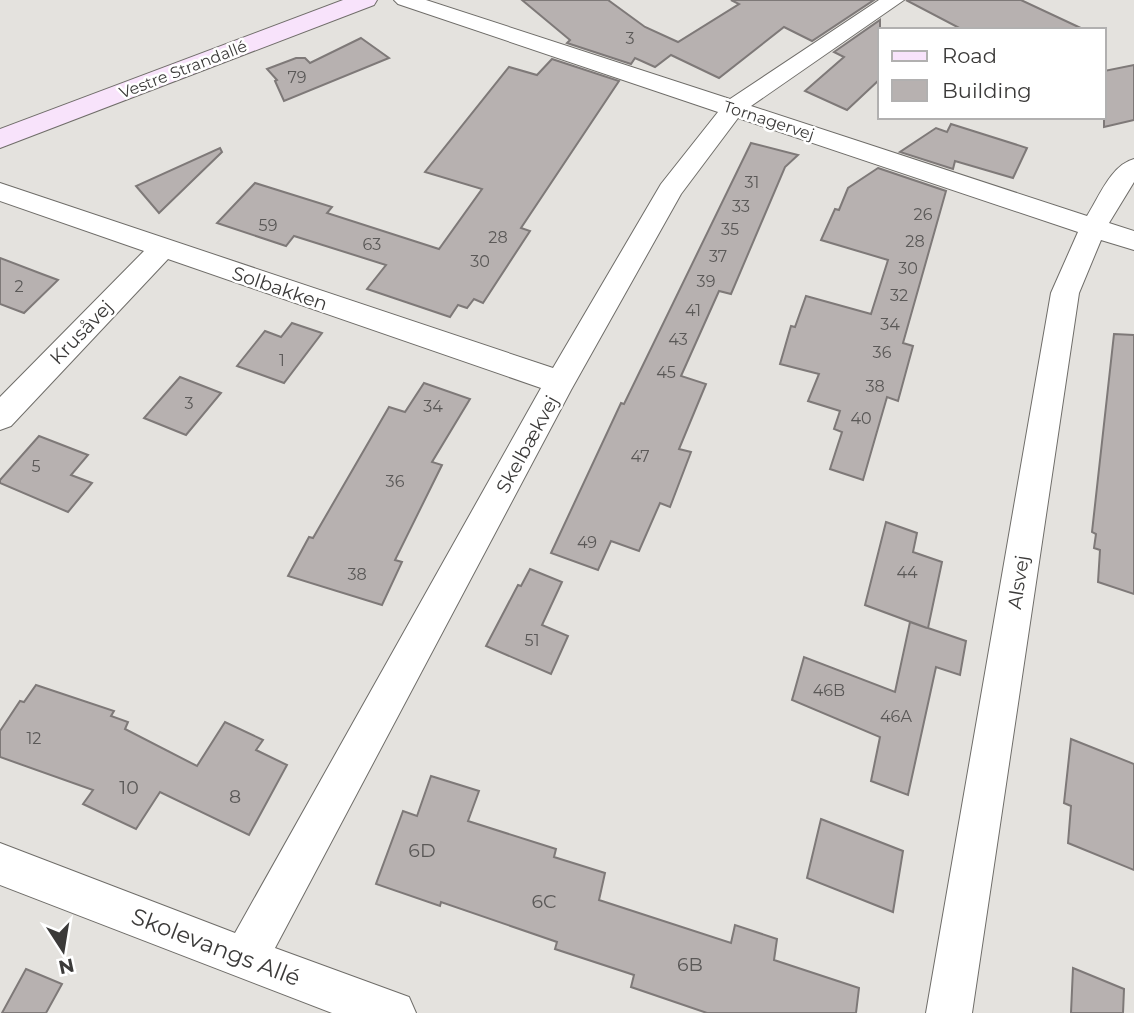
<svg xmlns="http://www.w3.org/2000/svg" width="1134" height="1013" font-family="Montserrat,sans-serif">
<rect width="100%" height="100%" fill="#e4e2de"/>
<!-- building -->
<g fill="#b7b1b0" stroke="#7e7978" stroke-width="2">
<polygon points="522,0 608,0 645,27 678,42 739,4 731,0 874,0 812,41 784,27 719,78 671,55 655,67 635,58 631,64 567,43 570,40"/>
<polygon points="906,0 1021,0 1085,30 963,30"/>
<polygon points="880,20 880,79 847,110 805,91 844,57 834,52"/>
<polygon points="361,38 389,58 284,101 275,81 277,80 267,69 296,58 305,58 310,63"/>
<polygon points="552,59 619,81 521,228 530,231 483,303 474,299 467,308 458,305 450,317 367,289 386,265 294,236 286,246 217,223 255,183 332,207 327,213 439,249 482,189 425,172 509,67 537,75"/>
<polygon points="1134,65 1134,120 1104,127 1104,71"/>
<polygon points="951,124 1027,148 1013,178 955,161 953,169 900,152 936,128 947,132"/>
<polygon points="751,143 798,155 785,167 731,294 719,291 681,376 706,384 679,449 691,452 670,507 660,503 639,551 611,541 598,570 551,553 621,403 624,404"/>
<polygon points="220,148 222,152 159,213 136,186"/>
<polygon points="878,168 946,191 903,343 913,346 898,401 887,397 863,480 830,469 842,432 834,429 840,411 808,401 819,374 780,364 791,326 795,327 806,296 871,314 888,260 821,240 835,209 839,210 848,188"/>
<polygon points="0,258 42,274 58,280 24,313 0,304"/>
<polygon points="292,323 322,333 284,383 237,366 265,331 281,337"/>
<polygon points="1114,334 1134,335 1134,594 1098,582 1100,550 1094,548 1096,534 1092,532"/>
<polygon points="180,377 221,393 186,435 144,418"/>
<polygon points="424,383 470,399 432,462 442,465 395,560 402,562 382,605 288,576 309,537 313,538 389,407 405,412"/>
<polygon points="39,436 88,455 71,475 92,483 68,512 0,483 0,480"/>
<polygon points="886,522 917,533 913,552 942,562 928,628 966,641 960,675 936,667 908,795 871,781 880,737 792,700 804,657 895,692 910,622 927,628 865,605"/>
<polygon points="530,569 562,582 542,625 568,636 551,674 486,646 518,585 521,586"/>
<polygon points="36,685 114,711 111,716 128,722 125,729 197,766 225,722 263,740 256,750 287,765 249,835 160,792 136,829 83,804 93,790 0,757 0,731 20,701 24,702"/>
<polygon points="1071,739 1134,764 1134,870 1068,843 1071,806 1064,803"/>
<polygon points="431,776 479,791 468,821 556,849 554,857 605,873 599,900 731,943 735,925 777,939 774,960 859,988 856,1013 707,1013 631,987 634,975 555,949 557,942 441,902 440,906 376,884 403,811 417,816"/>
<polygon points="821,819 903,851 893,912 807,878"/>
<polygon points="1073,968 1124,989 1123,1013 1071,1013"/>
<polygon points="26,969 62,984 46,1013 2,1013"/>
</g>
<g fill="none" stroke-linecap="round" stroke-linejoin="round">
<!-- street casing -->
<g stroke="#6f6d69" stroke-width="2">
<path id="street" d="M394,0H426L730,99L879,0H904L751,106L1087,216C1099,197 1111,165 1134,159V182L1109,223L1134,231V250L1101,240L1079,293L972,1013H926L1051,293L1078,232L738,118L681,194L571,390L275,948L409,997L416,1013H332L0,885V843L235,933L541,388L168,259L11,426L0,430V397L144,251L0,201V183L553,368L661,184L718,112L398,4Z"/>
</g>
<!-- secondary casing -->
<g stroke="#6f6d69" stroke-width="2">
<polygon id="secondary" points="343,0 377,0 374,5 0,148 0,129"/>
</g>
<!-- street -->
<use href="#street" fill="#fff" fill-rule="evenodd"/>
<!-- secondary -->
<use href="#secondary" fill="#f8e3fb" fill-rule="evenodd"/>
</g>
<g text-anchor="middle" stroke-width="5" stroke-linejoin="round" paint-order="stroke">
<!-- number labels -->
<g font-size="16" fill="#5a5857">
<text x="630" y="44">3</text>
<text x="297" y="83">79</text>
<text x="752" y="188">31</text>
<text x="741" y="212">33</text>
<text x="923" y="220">26</text>
<text x="268" y="231">59</text>
<text x="730" y="235">35</text>
<text x="498" y="243">28</text>
<text x="915" y="247">28</text>
<text x="372" y="250">63</text>
<text x="718" y="262">37</text>
<text x="480" y="267">30</text>
<text x="908" y="274">30</text>
<text x="706" y="287">39</text>
<text x="19" y="292">2</text>
<text x="899" y="301">32</text>
<text x="693" y="316">41</text>
<text x="890" y="330">34</text>
<text x="678" y="345">43</text>
<text x="882" y="358">36</text>
<text x="282" y="366">1</text>
<text x="666" y="378">45</text>
<text x="875" y="392">38</text>
<text x="189" y="409">3</text>
<text x="433" y="412">34</text>
<text x="861" y="424">40</text>
<text x="640" y="462">47</text>
<text x="36" y="472">5</text>
<text x="395" y="487">36</text>
<text x="587" y="548">49</text>
<text x="907" y="578">44</text>
<text x="357" y="580">38</text>
<text x="532" y="646">51</text>
<text x="829" y="696">46B</text>
<text x="896" y="722">46A</text>
<text x="34" y="744">12</text>
</g>
<!-- far-street labels -->
<g font-size="16" fill="#3b3a39" stroke="#fff">
<text transform="translate(183 69) rotate(-21)" y="6">Vestre Strandallé</text>
<text transform="translate(769 120) rotate(18)" y="6">Tornagervej</text>
</g>
<!-- street labels -->
<g font-size="19" fill="#3b3a39" stroke="#fff">
<text transform="translate(280 288) rotate(19)" y="7">Solbakken</text>
<text transform="translate(81 332) rotate(-46)" y="7">Krusåvej</text>
<text transform="translate(527 444) rotate(-61)" y="7">Skelbækvej</text>
<text transform="translate(1018 582) rotate(-81)" y="7">Alsvej</text>
</g>
<!-- near-number labels -->
<g font-size="19" fill="#5a5857">
<text x="129" y="794">10</text>
<text x="235" y="803">8</text>
<text x="422" y="857">6D</text>
<text x="544" y="908">6C</text>
<text x="690" y="971">6B</text>
</g>
<!-- near-street labels -->
<g font-size="23" fill="#3b3a39" stroke="#fff">
<text transform="translate(216 947) rotate(21)" y="8">Skolevangs Allé</text>
</g>
</g>
<!-- legend -->
<rect x="878" y="28" width="228" height="91" fill="#ffffff" stroke="#b1b0b0" stroke-width="2"/>
<rect x="892" y="51" width="35" height="10" fill="#f8e3fb" stroke="#b1b0b0" stroke-width="2"/>
<text x="942" y="63" font-size="21" fill="#3b3a39">Road</text>
<rect x="892" y="80" width="35" height="21" fill="#b7b1b0" stroke="#b1b0b0" stroke-width="2"/>
<text x="942" y="98" font-size="21" fill="#3b3a39">Building</text>
<!-- north arrow -->
<g transform="translate(63 950) rotate(168)" stroke="#ffffff" stroke-width="5" paint-order="stroke">
<path d="M0-5L12 26L0 18L-12 26Z" fill="#3b3a39"/>
<text y="-10" font-size="19" font-weight="bold" text-anchor="middle" fill="#3b3a39">N</text>
</g>
</svg>
